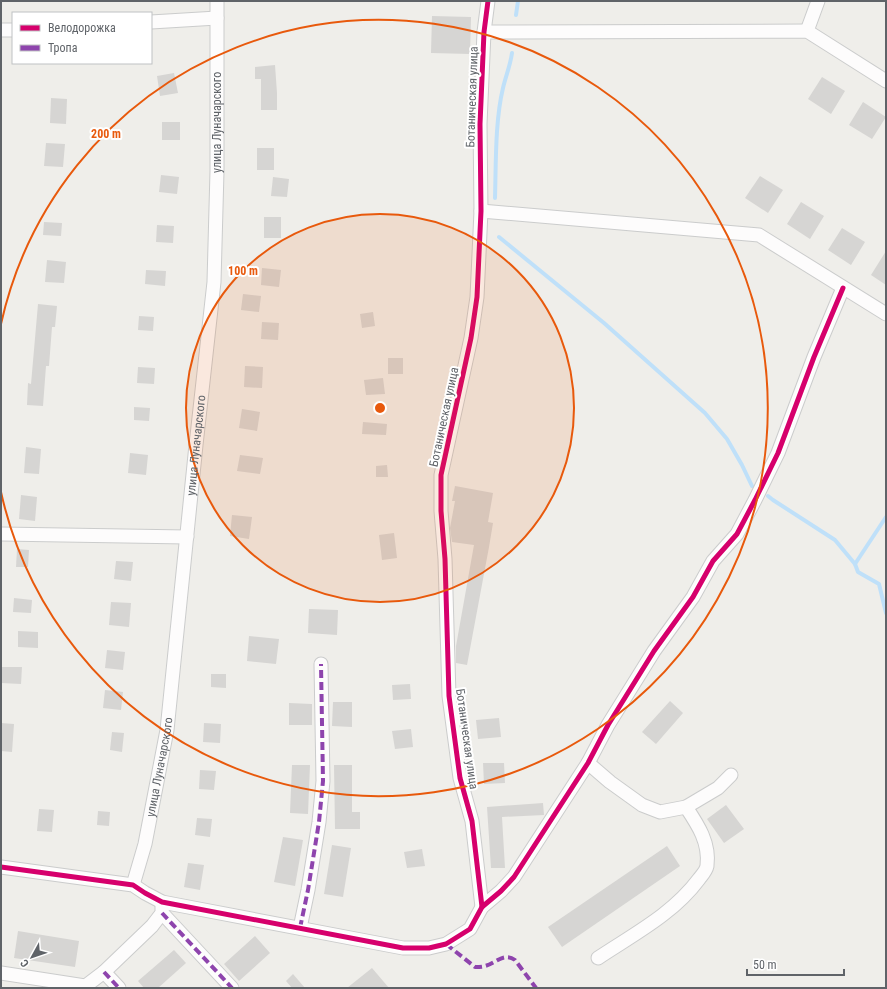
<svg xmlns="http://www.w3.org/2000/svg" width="887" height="989" font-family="'Roboto Condensed',sans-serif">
<rect width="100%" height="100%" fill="#efeeea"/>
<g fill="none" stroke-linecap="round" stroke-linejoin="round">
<!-- stream -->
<g stroke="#bfe0f9" stroke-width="4">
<polyline points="516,15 518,1"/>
<path d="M495,198C496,164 495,121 503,88C506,75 510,67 512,53"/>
<polyline points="499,237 604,323 705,413 727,439 742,465 752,486"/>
<polyline points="768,496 773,500 835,540 855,564 858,572 879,584 886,613"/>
<polyline points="855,564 886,517"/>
</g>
</g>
<!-- building -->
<g fill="#d6d5d3">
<polygon points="432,16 471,17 470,54 431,53"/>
<polygon points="275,65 277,93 277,110 261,110 261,79 255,79 255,67"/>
<polygon points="174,73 178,93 160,96 157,76"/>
<polygon points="822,77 845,91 831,114 808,99"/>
<polygon points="51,98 67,99 66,124 50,123"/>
<polygon points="863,102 886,117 872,139 849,125"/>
<rect x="162" y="122" width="18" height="18"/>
<polygon points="46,143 65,144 63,167 44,166"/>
<rect x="257" y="148" width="17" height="22"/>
<polygon points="161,175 179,177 177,194 159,192"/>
<polygon points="760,176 783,190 768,213 745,198"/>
<polygon points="273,177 289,179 287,197 271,196"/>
<polygon points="801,202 824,216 810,239 787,224"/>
<rect x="264" y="217" width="17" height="21"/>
<polygon points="44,222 62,223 61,236 43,235"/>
<polygon points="157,225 174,226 173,243 156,242"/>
<polygon points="842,228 865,242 851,265 828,250"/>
<polygon points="886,251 886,285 871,275"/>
<polygon points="47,260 66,262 64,283 45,282"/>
<polygon points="262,268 281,270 279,287 261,285"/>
<polygon points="146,270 166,271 165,286 145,284"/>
<polygon points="243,294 261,296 259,312 241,310"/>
<polygon points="38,304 57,306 55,327 52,327 49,366 46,366 43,406 27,405 28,383 31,384"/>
<polygon points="373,312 375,326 362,328 360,314"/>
<polygon points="139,316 154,317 153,331 138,330"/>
<polygon points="262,322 279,323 278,340 261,339"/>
<rect x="388" y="358" width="15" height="16"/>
<polygon points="245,366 263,367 262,388 244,387"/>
<polygon points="138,367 155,368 154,384 137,383"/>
<polygon points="383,378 385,394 366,395 364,380"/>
<polygon points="134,407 150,408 149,421 134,420"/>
<polygon points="242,409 260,412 257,431 239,428"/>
<polygon points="363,422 387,424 386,435 362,434"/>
<polygon points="26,447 41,449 39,474 24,473"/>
<polygon points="130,453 148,455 146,475 128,473"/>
<polygon points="240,455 263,458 260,474 237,471"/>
<polygon points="387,465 388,477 376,477 376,466"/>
<polygon points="455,486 493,493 488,522 493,523 489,547 467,665 456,663 456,646 474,545 452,542 450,528 455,501 452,501"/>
<polygon points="21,495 37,497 35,521 19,519"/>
<polygon points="232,515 252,517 249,539 230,536"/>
<polygon points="394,533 397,558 382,560 379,535"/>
<polygon points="17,549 29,550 28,567 16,567"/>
<polygon points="116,561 133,562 131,581 114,579"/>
<polygon points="14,598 32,600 31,613 13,612"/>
<polygon points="111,602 131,603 129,627 109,625"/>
<polygon points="309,609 338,610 337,635 308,633"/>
<polygon points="18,631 38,632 38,648 18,647"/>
<polygon points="249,636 279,639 276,664 247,661"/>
<polygon points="107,650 125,652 123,670 105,668"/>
<polygon points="2,667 22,667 21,684 1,683"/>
<polygon points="211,674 226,674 226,688 211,687"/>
<polygon points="410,684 411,699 393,700 392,685"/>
<polygon points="105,690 123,692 121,710 103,708"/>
<polygon points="670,701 683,713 656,744 642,732"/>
<polygon points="333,702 352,702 352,727 332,726"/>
<polygon points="289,703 312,704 312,725 289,725"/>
<polygon points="499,718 501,737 478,739 476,720"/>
<polygon points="1,723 14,724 12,752 1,751"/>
<polygon points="204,723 221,724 220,743 203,742"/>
<polygon points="411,729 413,747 395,749 392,731"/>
<polygon points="112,732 124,733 122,752 110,750"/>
<polygon points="483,763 504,763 505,783 484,784"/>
<polygon points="292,765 310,765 308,814 290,813"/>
<polygon points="334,765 352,765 352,812 360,812 360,829 335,829"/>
<polygon points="200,770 216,771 214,790 199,789"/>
<polygon points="543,803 544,815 502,817 505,868 491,868 487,807"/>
<polygon points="726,805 744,829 724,843 707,819"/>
<polygon points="39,809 54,810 52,832 37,831"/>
<polygon points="98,811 110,812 109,826 97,825"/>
<polygon points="197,818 212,819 210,837 195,835"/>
<polygon points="283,837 303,840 295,886 274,882"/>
<polygon points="332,845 351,848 343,897 324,894"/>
<polygon points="667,846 680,866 562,947 548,927"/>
<polygon points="422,849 425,866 407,868 404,852"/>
<polygon points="188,863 204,865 200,890 184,887"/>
<polygon points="18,931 79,941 75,967 14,958"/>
<polygon points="255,936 270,953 239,981 224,964"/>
<polygon points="174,950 186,963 158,988 144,988 138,981"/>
<polygon points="372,968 389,988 347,988"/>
<polygon points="293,974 305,988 292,988 286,981"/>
</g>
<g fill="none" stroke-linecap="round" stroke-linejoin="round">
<!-- minor casing -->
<g stroke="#cbcccc" stroke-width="15">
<g id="minor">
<polyline points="151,22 217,18"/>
<polyline points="1,30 13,30"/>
<polyline points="807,31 818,1"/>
<polyline points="484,32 807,31 886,81"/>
<polyline points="481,211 759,235 886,314"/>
<polyline points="1,534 187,537"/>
<polyline points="588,763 610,782 642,805 660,812 686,807 718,788 731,775"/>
<polyline points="1,867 133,885 145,893 162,902 403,948 429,948 446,944 470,929 482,907 501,891 514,877 588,763 608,725 654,651 693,597 713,561 737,534 755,500 778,453 814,357 843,288"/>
<path id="s1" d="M133,885L145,844L167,730L196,445L214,282L217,171V1"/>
<polyline points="482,907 472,821 460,778 449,696 445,559 441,511 441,475 471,338 477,297 481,211 480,124 484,32 488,1"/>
<polyline points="162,913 232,988"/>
<polyline points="300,928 308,890 319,822 323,781 321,664"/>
<path d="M598,958C634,934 673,914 699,879C702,875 706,871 707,866C710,843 698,825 686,807"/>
<polyline points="104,972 119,988"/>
<polyline points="1,973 85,986"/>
<polyline points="83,988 104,972 152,926 162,913 162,902"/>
</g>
</g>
<!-- minor -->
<use href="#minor" stroke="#fdfcfc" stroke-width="13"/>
<!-- quiet -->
<g stroke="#8e44ad" stroke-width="4" stroke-dasharray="8 4" stroke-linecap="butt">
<polyline points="162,913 232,988"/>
<polyline points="300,928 308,890 319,822 323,781 321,664"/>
<path d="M446,944L475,967C478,967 482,967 485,966C496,963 504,952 515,960L536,988"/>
<polyline points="104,972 119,988"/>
</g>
<!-- cycleway casing -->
<g stroke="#fff" stroke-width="8">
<g id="cycleway">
<polyline points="1,867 133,885 145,893 162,902 403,948 429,948 446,944 470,929 482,907 501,891 514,877 588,763 608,725 654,651 693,597 713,561 737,534 755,500 778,453 814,357 843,288"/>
<polyline points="482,907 472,821 460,778 449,696 445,559 441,511 441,475 471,338 477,297 481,211 480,124 484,32 488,1"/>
</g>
</g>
<!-- cycleway -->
<use href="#cycleway" stroke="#d6006c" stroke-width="5"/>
</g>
<!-- distance rings -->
<circle cx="380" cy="408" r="194" fill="#e8590c" fill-opacity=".12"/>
<g fill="none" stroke="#e8590c" stroke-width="2">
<circle cx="380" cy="408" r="194"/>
<path d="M1 324A388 388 0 1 1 1 492"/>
</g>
<g text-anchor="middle" stroke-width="4" stroke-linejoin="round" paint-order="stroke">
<!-- street labels -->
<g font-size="12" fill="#5f6368" stroke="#fff">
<text transform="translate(472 97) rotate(-88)" y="4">Ботаническая улица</text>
<text dy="4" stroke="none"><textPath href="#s1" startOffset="769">улица Луначарского</textPath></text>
<text transform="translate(444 417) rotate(-78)" y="4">Ботаническая улица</text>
<text dy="4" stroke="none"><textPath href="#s1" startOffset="445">улица Луначарского</textPath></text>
<text transform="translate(467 739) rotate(82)" y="4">Ботаническая улица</text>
<text dy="4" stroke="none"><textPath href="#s1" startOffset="121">улица Луначарского</textPath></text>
</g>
</g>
<circle cx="380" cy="408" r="6" fill="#e8590c" stroke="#fff" stroke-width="2"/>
<g font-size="12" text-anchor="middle" font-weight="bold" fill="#e8590c" stroke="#fff" stroke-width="4" stroke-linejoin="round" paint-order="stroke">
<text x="106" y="138">200 m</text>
<text x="243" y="275">100 m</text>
</g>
<!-- border -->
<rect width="887" height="989" fill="none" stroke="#5f6368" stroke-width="4"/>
<!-- legend -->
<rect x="12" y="12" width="140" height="52" fill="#ffffff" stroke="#bfc1c3"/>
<rect x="20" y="25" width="20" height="6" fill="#d6006c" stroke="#bfc1c3"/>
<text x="48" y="32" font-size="12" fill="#5f6368">Велодорожка</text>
<rect x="20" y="45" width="20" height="6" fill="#8e44ad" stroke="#bfc1c3"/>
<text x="48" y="52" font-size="12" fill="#5f6368">Тропа</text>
<!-- north arrow -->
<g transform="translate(32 957) rotate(230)" stroke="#ffffff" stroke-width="3" paint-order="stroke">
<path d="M0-3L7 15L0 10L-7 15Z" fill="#5f6368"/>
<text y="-6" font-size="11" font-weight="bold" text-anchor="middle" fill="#5f6368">С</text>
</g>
<!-- scale -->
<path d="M747 969v6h97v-6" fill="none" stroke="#5f6368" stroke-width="2"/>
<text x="753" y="969" font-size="12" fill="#5f6368" stroke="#ffffff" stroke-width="3" paint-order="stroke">50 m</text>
</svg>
